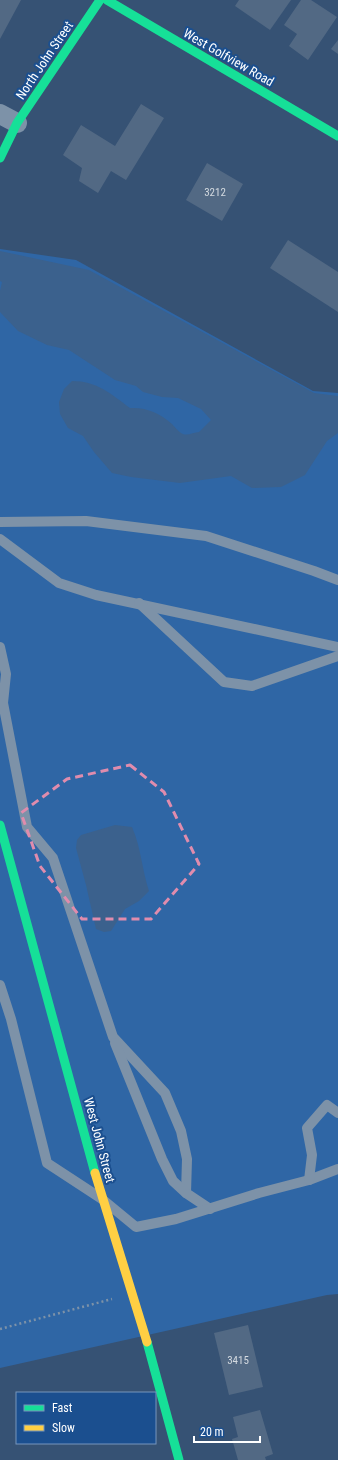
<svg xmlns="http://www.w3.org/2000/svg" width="338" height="1460" font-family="'Roboto Condensed',sans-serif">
<rect width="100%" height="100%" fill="#365274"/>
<!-- green -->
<polygon fill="#2f66a5" points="0,249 76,260 313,391 338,393 338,1294 327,1295 0,1368"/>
<!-- water -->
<g fill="#3b618d">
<path d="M0,251L89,270L314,393L338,396V433L327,441L305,475L281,487L252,488L231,476L180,483L131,477L112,473L94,452L83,436L68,428L60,414L59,402L64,389L72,381C97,381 111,394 130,408C146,407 160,413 172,424C175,427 178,431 181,433C187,437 193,432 199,432L211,420L201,409L178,398L162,397L143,392L136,386L115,380L69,350L47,345L18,331L0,312V291L2,282L0,281Z"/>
<path d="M115,825L132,827C141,847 142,870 149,891L139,901L125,909L111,931L104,932L96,929L86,885L76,848L77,840L81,835Z"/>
</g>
<!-- building -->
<g fill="#526984">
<polygon points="0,0 21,0 0,39"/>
<polygon points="239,0 291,0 270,30 235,6"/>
<polygon points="301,0 311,0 337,17 308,60 289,46 297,34 284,25"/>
<polygon points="338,40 338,54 331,49"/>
<polygon points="141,104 164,118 126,180 111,171 98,193 79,181 82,168 63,155 81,125 115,146"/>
<polygon points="207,163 243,184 222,221 186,200"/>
<polygon points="288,240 338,272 338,312 270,268"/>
<polygon points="248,1325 263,1387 229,1395 214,1333"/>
<polygon points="260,1410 273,1454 265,1457 266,1460 238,1460 232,1439 238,1437 233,1417"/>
</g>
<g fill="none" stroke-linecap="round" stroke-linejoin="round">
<!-- path -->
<polyline stroke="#7d92a8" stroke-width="2.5" stroke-dasharray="2 3" stroke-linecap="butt" points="0,1329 112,1299"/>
<!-- lane -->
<g stroke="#7d92a8" stroke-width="10">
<polyline points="0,522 86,521 206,536 314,571 338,580"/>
<polyline points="0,539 59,583 96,595 338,647"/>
<polyline points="139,603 224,682 252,686 338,656"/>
<polyline points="0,647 6,674 3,703 27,827 53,858 113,1037 165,1093 181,1131 187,1159 186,1193 210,1209"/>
<polyline points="0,985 11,1019 47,1163 102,1199 136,1227 176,1219 259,1193 309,1180 338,1169"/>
<polyline points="115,1043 162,1159 173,1181 186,1193"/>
<polyline points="309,1180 312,1155 307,1128 327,1105 338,1113"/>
</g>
<!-- street -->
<polyline stroke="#7d92a8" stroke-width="20" points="0,114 17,123"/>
<!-- fast -->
<g stroke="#16e098" stroke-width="9">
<polyline points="107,0 338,136"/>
<polyline points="0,158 17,123 100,0"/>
<polyline points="0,825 95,1173"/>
<polyline points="147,1342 179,1460"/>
</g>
<!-- slow -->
<polyline stroke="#ffcf43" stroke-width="9" points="95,1173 147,1342"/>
</g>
<!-- marked area -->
<path fill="none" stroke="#e08cad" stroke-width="3" stroke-dasharray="8 5" stroke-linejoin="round" d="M130,765L164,792L199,864L151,919H82L40,866L21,813L67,779Z"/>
<g text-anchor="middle" stroke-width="4" stroke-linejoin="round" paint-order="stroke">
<!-- number labels -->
<g font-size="11" fill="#d4dae0">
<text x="215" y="196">3212</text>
<text x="238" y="1364">3415</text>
</g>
<!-- street labels -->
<g font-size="13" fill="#fff" stroke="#1b4f8f">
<text transform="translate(229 57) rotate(30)" y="5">West Golfview Road</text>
<text transform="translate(44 60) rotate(-56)" y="5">North John Street</text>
<text transform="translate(100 1140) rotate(75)" y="5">West John Street</text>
</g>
</g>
<!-- legend -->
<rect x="16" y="1392" width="140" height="52" fill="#1b4f8f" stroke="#7695bc"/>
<rect x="24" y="1405" width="20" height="6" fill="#16e098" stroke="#7695bc"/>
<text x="52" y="1412" font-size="12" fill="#ffffff">Fast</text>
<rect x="24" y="1425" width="20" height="6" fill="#ffcf43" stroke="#7695bc"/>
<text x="52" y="1432" font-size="12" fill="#ffffff">Slow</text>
<!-- scale -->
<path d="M194 1436v6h66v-6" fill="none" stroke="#ffffff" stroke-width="2"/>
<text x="200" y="1436" font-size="12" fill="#ffffff" stroke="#1b4f8f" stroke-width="3" paint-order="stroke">20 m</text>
</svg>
